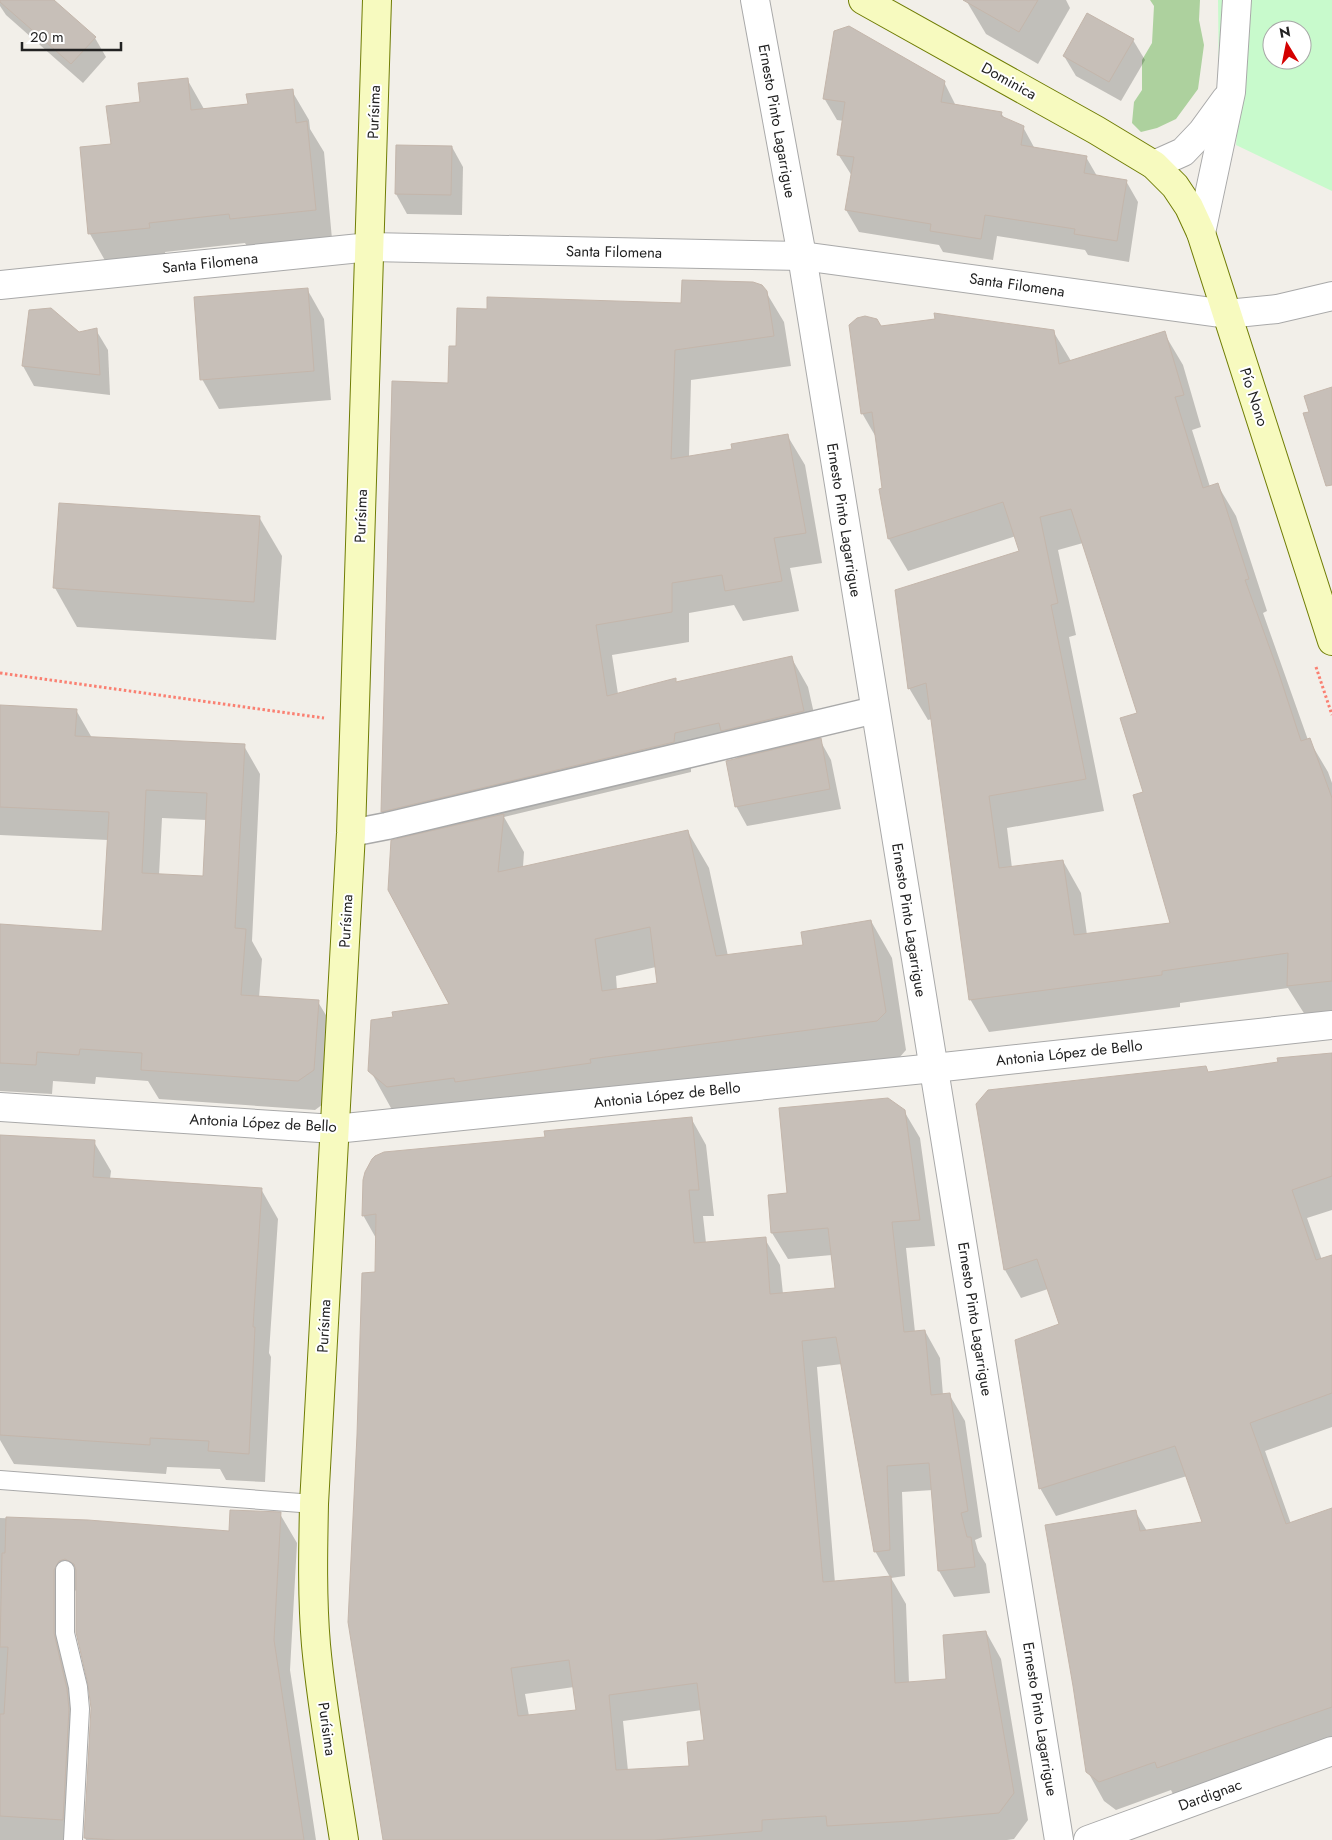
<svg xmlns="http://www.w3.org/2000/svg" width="1332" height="1840" font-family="Jost,sans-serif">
<rect width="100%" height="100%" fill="#f2efe9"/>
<!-- forest -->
<polygon fill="#add19e" points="1150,0 1200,0 1199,20 1204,45 1198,89 1176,119 1157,128 1141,132 1132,123 1134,102 1142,90 1142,60 1152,43 1154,6"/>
<!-- park -->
<path fill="#c8facc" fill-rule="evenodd" d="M1218,0H1332V191L1236,145L1241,91L1219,89ZM1272,30H1302V60H1272Z"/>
<!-- shadow -->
<g fill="#0003" fill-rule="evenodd">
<polygon points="0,0 52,0 95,38 106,57 83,83 6,15 0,6"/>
<polygon points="968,0 1066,0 1070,8 1038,64 986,34 967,2"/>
<polygon points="1133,40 1145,60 1121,101 1076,76 1064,56"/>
<polygon points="187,79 204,109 249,106 292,91 309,120 310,129 324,152 332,239 248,248 245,243 165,252 166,257 107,264 90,234 81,148 112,145 142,103"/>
<polygon points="944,82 956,106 1001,113 1005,119 1023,127 1035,149 1086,157 1097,176 1126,181 1138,202 1129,262 1088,255 1085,250 997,236 993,260 943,252 939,245 859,232 846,210 852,176 838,154 844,121 837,120 824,98"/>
<polygon points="452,147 463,167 462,215 407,214 396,194"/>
<polygon points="307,289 324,319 331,400 219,409 202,379"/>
<path d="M766,292L784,322L791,366L691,380L689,457L734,450L787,435L805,465L822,563L790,568L799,611L743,621L734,605L689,613V642L612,655L618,694L675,680L677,683L791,657L808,687L820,740L831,760L841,809L747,826L736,806L738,759L735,753L691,763V772L504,817L524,852L523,867L688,832L709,868L728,956L804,946L871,921L892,958L906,1050L899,1058L409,1124L391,1108L370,1070L394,1018L451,1005L398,840L382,812L449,384L458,348L488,310L682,304ZM656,967L658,984L617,990L616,976Z"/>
<path d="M881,328L1053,331L1071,361L1164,333L1183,365L1201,427L1192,430L1210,487L1217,484L1236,516L1267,611L1263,613L1308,740H1309L1328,772L1332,783V1015L1307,1018L1288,988L1180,1003V1007L989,1032L970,999L932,719L928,720L909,688L1021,552L1016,536L908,571L889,539L880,489H883L877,439L862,413ZM1083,543L1138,714L1144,792L1172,924L1087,935L1081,893L1063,861L1012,868L1007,828L1104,811L1069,637L1076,635L1058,550Z"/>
<polygon points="96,330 108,350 110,395 34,386 23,366"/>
<polygon points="60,504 259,517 282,556 276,640 77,627 55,588"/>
<path d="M0,706L76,710L92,738L244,746L260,774L252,941L262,959L259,998L318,1002L335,1030L330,1099L315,1110L159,1099L148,1081L96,1077L95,1084L53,1081L52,1094L0,1091V925L103,933L108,840L0,835ZM162,818L207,820L204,878L159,875Z"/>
<polygon points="1332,1056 1332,1210 1307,1218 1322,1260 1332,1256 1332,1427 1265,1451 1291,1524 1332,1509 1332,1740 1174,1796 1171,1790 1116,1810 1104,1801 1088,1772 1135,1511 1147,1531 1204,1523 1187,1476 1056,1516 1040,1488 1061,1325 1048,1289 1021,1298 1005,1270 977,1104"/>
<path d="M904,1111L920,1138L935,1246L906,1248L915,1332L925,1331L940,1358L943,1395L949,1394L965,1421L982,1537L975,1540L978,1551L986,1564L990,1593L954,1597L939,1571L933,1490L902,1492L905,1576L891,1578L906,1604L909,1683L948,1680L986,1632L1001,1659L1028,1820L1014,1839L1007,1840H384L377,1240L363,1215L547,1138L691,1118L706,1145L714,1216H703L706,1243L765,1239L780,1265L783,1294L836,1289L832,1255L788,1259L772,1233L788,1194ZM842,1364L875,1551L890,1577L835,1583L817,1367ZM574,1687L577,1711L529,1716L525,1694ZM702,1710L705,1741L691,1768L628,1771L623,1721Z"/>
<polygon points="0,1135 94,1142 111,1171 110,1179 261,1189 278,1219 269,1353 271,1357 265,1482 226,1480 220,1469 167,1467 166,1474 14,1464 0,1440"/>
<polygon points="280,1514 297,1543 290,1670 316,1840 86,1840 85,1838 92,1708 77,1588 70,1600 80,1840 0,1840 0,1518 88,1521 230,1532"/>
</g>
<!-- building -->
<g fill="#c7bfb8" stroke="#c4b6ab" fill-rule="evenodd">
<polygon points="0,0 54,0 96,37 71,64 0,2"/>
<polygon points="963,0 1038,0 1019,32"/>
<polygon points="1087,13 1134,39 1109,82 1063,56"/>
<polygon points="849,26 945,81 941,102 1002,112 1001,116 1024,126 1021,145 1087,156 1084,173 1127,180 1117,241 1074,234 1075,229 985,215 981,239 930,231 931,224 845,210 854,157 837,155 845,102 823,99 834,31"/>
<polygon points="188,78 191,110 248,104 246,94 293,89 296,123 307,121 316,210 230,219 229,214 149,223 150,228 88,234 80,147 111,144 106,106 140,102 138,83"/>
<polygon points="396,145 452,146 451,195 395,194"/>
<polygon points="682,280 753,282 762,285 767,291 774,336 675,350 671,459 732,449 731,444 788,434 806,533 774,538 782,581 725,591 722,575 672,583 672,612 596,625 607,696 676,678 676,682 792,656 804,711 721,731 719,723 675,733 674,742 381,812 392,381 448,383 449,346 456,346 457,308 487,309 487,297 681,303"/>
<polygon points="308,288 314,371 200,380 194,297"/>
<polygon points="51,308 79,332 97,328 100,375 22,366 29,310"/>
<path d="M934,313L1054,330L1059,364L1165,331L1184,395L1175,397L1203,488L1218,483L1249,579L1245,580L1278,671L1301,741L1310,738L1332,798V981L1287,986L1288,953L1162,971V975L969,1000L926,683L908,689L895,590L1019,551L1003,502L888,539L879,489L882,488L872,412L861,414L849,325L857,318L865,316L877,319L881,326L935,319ZM1071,509L1137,713L1120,718L1143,792L1133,795L1170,923L1074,935L1063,860L999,868L989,796L1086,779L1051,605L1058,603L1040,517Z"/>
<polygon points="1332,387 1332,485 1326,486 1303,413 1309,412 1304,396"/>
<polygon points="59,503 260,516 254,602 53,588"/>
<path d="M0,705L77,709L75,736L245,744L235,928L246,929L241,995L319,1000L314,1070L298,1081L141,1070L142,1053L80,1049L79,1055L37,1052L36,1065L0,1063V924L102,931L109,812L0,807ZM146,790L207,793L203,876L142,873Z"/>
<polygon points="821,738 830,789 735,807 726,761"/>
<path d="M504,814L498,872L688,830L716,956L803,945L801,932L871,920L886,1012L877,1021L590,1059L591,1063L455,1082L454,1078L387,1087L368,1071L371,1020L393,1017L392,1012L449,1004L388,890L391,840ZM650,927L657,983L602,991L595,939Z"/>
<polygon points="1332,1053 1332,1176 1292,1190 1316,1260 1332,1255 1332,1393 1250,1423 1286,1524 1332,1508 1332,1707 1157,1768 1155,1762 1099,1782 1086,1772 1073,1686 1045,1525 1136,1510 1140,1531 1202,1522 1175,1446 1039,1489 1015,1340 1059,1324 1037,1259 1004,1270 976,1104 988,1090 1206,1066 1208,1072 1278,1062 1277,1058"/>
<path d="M888,1098L905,1110L920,1220L892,1222L904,1332L925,1330L931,1395L950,1393L968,1511L961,1513L967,1537H971L975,1567L938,1571L929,1463L887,1466L890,1550L874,1552L836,1337L802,1341L823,1582L891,1576L895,1683L946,1679L943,1635L986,1631L1014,1793L999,1813L911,1821L827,1826L826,1816L762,1820V1831L655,1840H383L348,1622L357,1435L362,1273L375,1272L376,1214L362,1216L363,1180L365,1172L372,1159L375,1156L384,1152L545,1137L544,1131L692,1117L699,1190H689L694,1243L766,1237L770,1294L835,1288L828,1228L771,1233L768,1195L787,1193L779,1108ZM569,1660L576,1710L518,1716L511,1668ZM697,1683L704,1740L687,1742L689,1766L616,1770L609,1695Z"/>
<polygon points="0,1135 95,1140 93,1177 262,1188 253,1327 255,1327 249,1454 208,1451 209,1441 150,1438 150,1445 0,1435"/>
<polygon points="230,1510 281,1512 274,1640 304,1840 115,1840 84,1838 91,1708 88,1685 76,1632 76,1570 74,1564 65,1559 59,1561 54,1570 54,1633 67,1689 69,1709 63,1820 0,1816 0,1714 4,1714 8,1647 0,1647 2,1553 5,1553 6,1517 88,1520 229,1531"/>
</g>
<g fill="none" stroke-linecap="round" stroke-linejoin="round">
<!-- service casing -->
<g stroke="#a9a9a9" stroke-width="20">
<g id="service">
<polyline points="0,1480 314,1504"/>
<polyline points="65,1570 65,1633 78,1687 80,1709 73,1840"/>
</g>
</g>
<!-- pedestrian casing -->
<g stroke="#a9a9a9" stroke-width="29">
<polyline id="pedestrian" points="351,833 387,826 875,710"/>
</g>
<!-- minor casing -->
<g stroke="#a9a9a9" stroke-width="30">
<g id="minor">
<polyline points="755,0 802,256 1059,1840"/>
<polyline points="1154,165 1183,152 1202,132 1226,99"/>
<polyline points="1201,233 1231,92 1237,0"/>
<polyline points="0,285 370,247 802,256 1227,314 1277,309 1332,296"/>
<polyline points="0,1107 335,1129 934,1068 1332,1025"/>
<polyline points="1088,1840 1332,1751"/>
</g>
</g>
<!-- secondary casing -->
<g stroke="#707d05" stroke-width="30">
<g id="secondary">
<polyline points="863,0 1096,130 1154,165 1175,186 1189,207 1201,233 1332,641"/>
<path d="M344,1840C334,1775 322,1710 316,1645C312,1598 313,1551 314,1504L351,833L377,0"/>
</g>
</g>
<!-- path -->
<g stroke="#fa8072" stroke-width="3" stroke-dasharray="2.5 2.5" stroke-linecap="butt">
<polyline points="1316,667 1332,715"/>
<polyline points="0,673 324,718"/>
</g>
<!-- service -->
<use href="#service" stroke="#fff" stroke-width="18"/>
<!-- pedestrian -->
<use href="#pedestrian" stroke="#fff" stroke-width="26"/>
<!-- minor -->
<use href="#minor" stroke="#fff" stroke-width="28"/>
<!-- secondary -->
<use href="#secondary" stroke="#f7fabf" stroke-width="28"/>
</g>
<g text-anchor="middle" stroke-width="4" stroke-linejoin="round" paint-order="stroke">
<!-- street labels -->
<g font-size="15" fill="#222" stroke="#fff">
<text transform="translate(1009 81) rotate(29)" y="5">Dominica</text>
<text transform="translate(374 112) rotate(-88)" y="5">Purísima</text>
<text transform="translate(777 121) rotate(80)" y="5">Ernesto Pinto Lagarrigue</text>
<text transform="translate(614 252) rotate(1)" y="5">Santa Filomena</text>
<text transform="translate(210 263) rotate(-6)" y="5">Santa Filomena</text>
<text transform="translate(1017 285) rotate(8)" y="5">Santa Filomena</text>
<text transform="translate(1254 397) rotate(72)" y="5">Pío Nono</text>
<text transform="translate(361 516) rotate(-88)" y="5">Purísima</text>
<text transform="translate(844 520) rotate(81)" y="5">Ernesto Pinto Lagarrigue</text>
<text transform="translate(909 920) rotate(81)" y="5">Ernesto Pinto Lagarrigue</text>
<text transform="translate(346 921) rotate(-87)" y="5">Purísima</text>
<text transform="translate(1069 1053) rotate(-6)" y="5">Antonia López de Bello</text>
<text transform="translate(667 1095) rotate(-6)" y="5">Antonia López de Bello</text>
<text transform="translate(263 1123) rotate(3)" y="5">Antonia López de Bello</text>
<text transform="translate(975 1319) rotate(81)" y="5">Ernesto Pinto Lagarrigue</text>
<text transform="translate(324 1326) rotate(-87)" y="5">Purísima</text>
<text transform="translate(1040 1719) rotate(81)" y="5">Ernesto Pinto Lagarrigue</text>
<text transform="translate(327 1729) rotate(82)" y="5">Purísima</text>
<text transform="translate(1210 1795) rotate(-20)" y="5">Dardignac</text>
</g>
</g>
<!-- north arrow -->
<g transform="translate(1287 45) rotate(350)"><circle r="24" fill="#ffffff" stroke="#a7a7a7"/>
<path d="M0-4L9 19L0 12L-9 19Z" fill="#d40000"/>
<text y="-8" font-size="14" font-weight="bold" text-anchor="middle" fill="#222222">N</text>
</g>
<!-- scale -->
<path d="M22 42v8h99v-8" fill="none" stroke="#222222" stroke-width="2.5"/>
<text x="30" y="42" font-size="15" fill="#222222" stroke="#ffffff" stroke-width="4" paint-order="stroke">20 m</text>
</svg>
